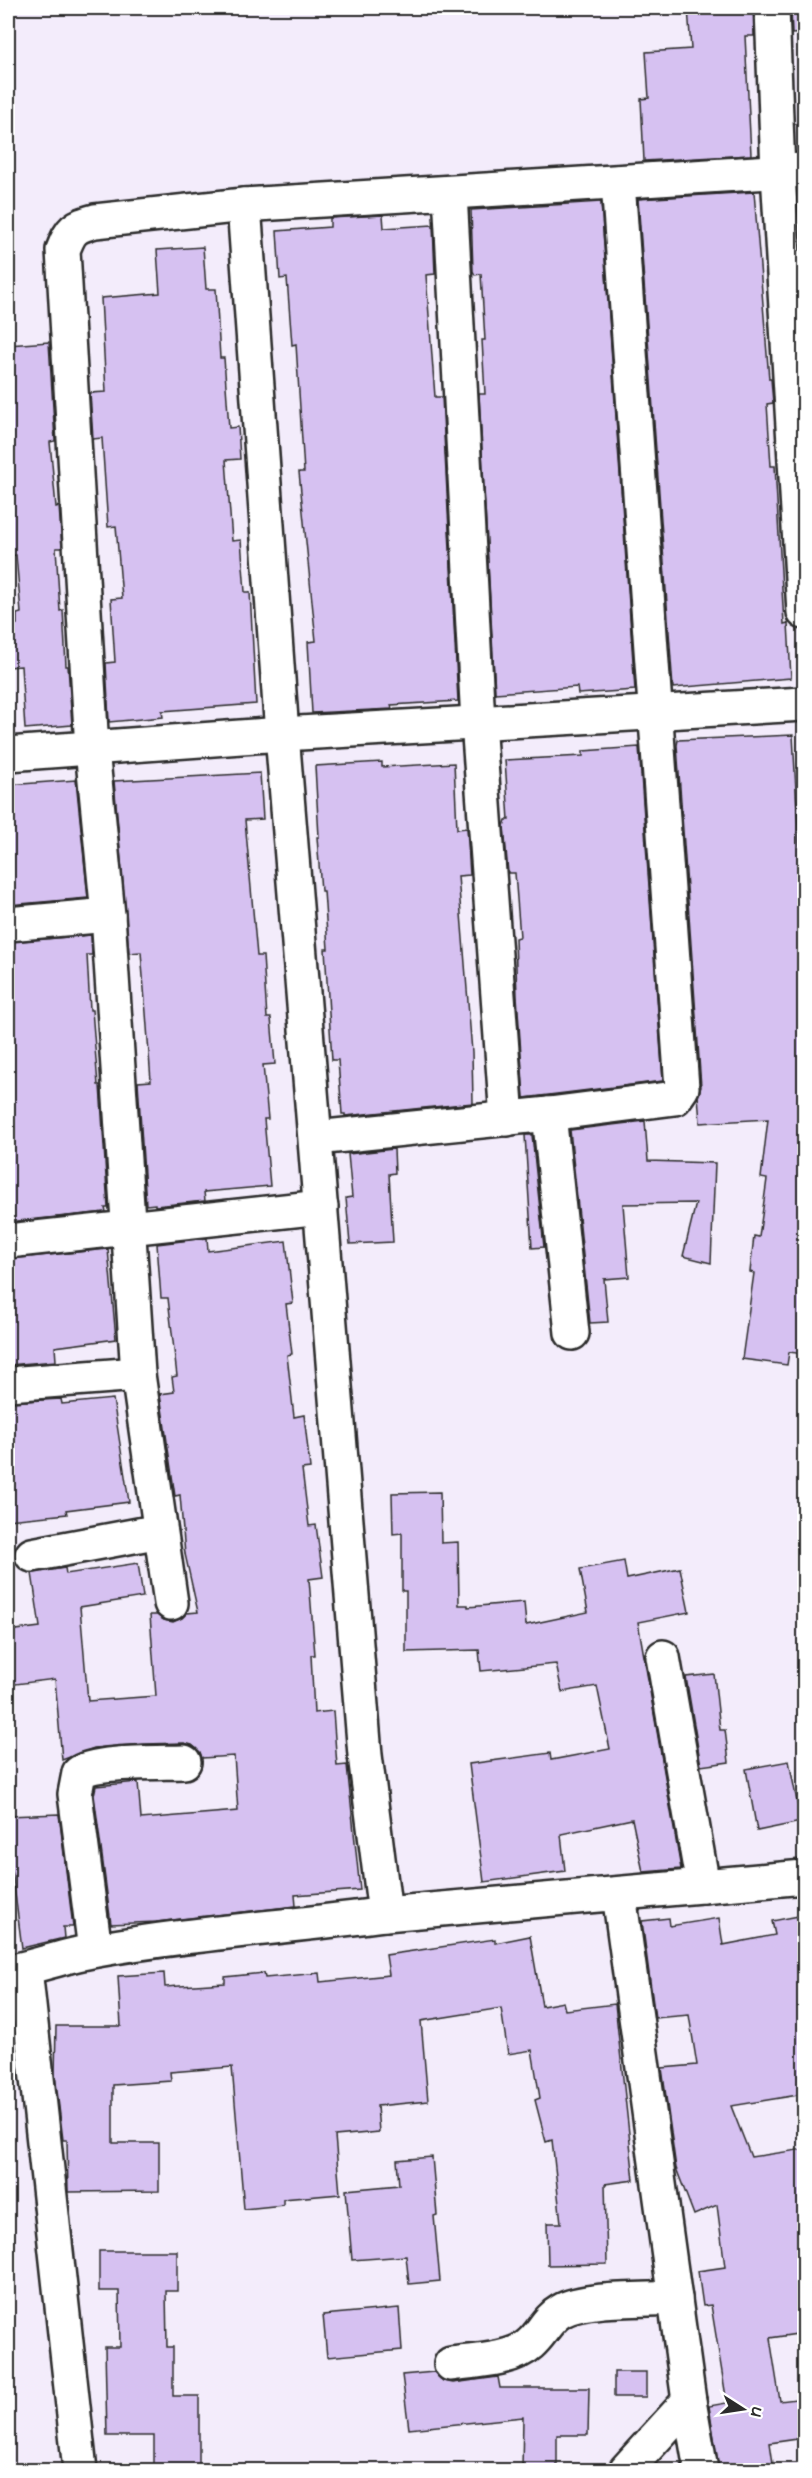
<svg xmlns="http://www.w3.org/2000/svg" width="812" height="2478" font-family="'Architects Daughter',sans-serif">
<rect width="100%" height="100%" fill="#f3ecfb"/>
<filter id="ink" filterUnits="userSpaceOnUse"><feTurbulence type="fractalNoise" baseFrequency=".0167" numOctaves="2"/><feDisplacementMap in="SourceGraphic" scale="12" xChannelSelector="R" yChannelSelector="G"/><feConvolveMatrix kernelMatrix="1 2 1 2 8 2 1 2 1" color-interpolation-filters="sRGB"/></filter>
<g filter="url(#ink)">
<!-- building -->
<g fill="#d6c1f1" stroke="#2b2b2b" stroke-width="1.5">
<polygon points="688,8 753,8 754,36 745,36 751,155 644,161 641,99 649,98 646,52 691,49"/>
<polygon points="791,8 804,8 804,33 792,34"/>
<polygon points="754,192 769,379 771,379 773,403 767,404 771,466 775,466 784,624 788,623 791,678 673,688 638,199"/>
<polygon points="601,202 635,690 578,694 577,687 495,693 479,394 485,394 482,340 485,340 481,274 475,275 473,271 471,210"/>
<polygon points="383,215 384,228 433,225 435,274 426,275 435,397 442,397 458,701 391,705 392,709 312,713 308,642 316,641 299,472 304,472 296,344 292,345 287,278 280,279 277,231 330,227 330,218"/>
<polygon points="203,247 206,289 216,289 220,358 224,358 229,428 238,427 240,459 226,460 232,541 241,540 245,592 250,592 256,704 162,711 163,717 109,722 106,663 115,662 111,599 122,598 116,526 108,527 102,438 93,439 90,393 106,392 101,298 160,293 157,250"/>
<polygon points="49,342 55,441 50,442 56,507 59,506 62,548 56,548 60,611 63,610 66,666 68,666 72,725 25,729 21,666 8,667 8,625 17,624 17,614 21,613 16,555 8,556 8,456 11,456 8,402 8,345"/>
<polygon points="793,735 802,902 804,902 804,1354 789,1352 787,1365 742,1359 754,1273 750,1272 754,1236 759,1237 767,1179 761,1178 768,1119 700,1123 698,1095 701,1087 677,745 678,740"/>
<polygon points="639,747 663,1081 524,1098 517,996 515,938 520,937 515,873 508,873 504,826 506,820 509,820 505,760 583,756 583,751"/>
<polygon points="382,762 382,767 454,763 457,829 467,828 470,875 458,876 472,1052 473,1103 345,1116 345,1114 342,1114 338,1060 332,1060 325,949 328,949 324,891 321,891 317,837 319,837 315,766"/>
<polygon points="260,773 263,819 245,820 257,956 263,956 267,1018 271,1018 275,1064 263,1065 268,1119 264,1119 270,1186 204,1192 205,1201 155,1206 155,1204 146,1205 138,1082 151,1081 146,1013 141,952 129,953 114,781"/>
<polygon points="76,780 88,898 8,905 8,785"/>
<polygon points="91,935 92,955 87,955 90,1010 92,1010 98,1085 100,1085 108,1208 105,1208 106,1212 8,1222 8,942"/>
<polygon points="645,1121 648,1161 715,1163 711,1263 683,1256 696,1203 623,1204 629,1277 604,1279 608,1322 590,1323 570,1130"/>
<polygon points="525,1135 532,1135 544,1247 532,1248"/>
<polygon points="394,1149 395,1173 389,1174 393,1242 350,1244 346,1198 352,1197 348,1154"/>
<polygon points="207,1238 208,1251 286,1241 293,1303 286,1304 292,1354 287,1355 294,1417 304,1415 310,1468 302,1469 309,1526 316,1525 323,1577 309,1579 315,1655 311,1655 314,1713 333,1711 337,1766 347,1765 360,1890 295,1895 296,1906 156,1922 111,1924 94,1795 96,1786 138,1782 141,1819 238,1811 234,1756 202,1758 200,1752 192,1745 184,1743 144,1744 94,1748 62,1760 55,1679 8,1685 8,1631 40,1627 32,1573 65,1568 66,1574 138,1563 143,1597 80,1607 88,1701 156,1696 150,1615 157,1615 164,1620 173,1622 182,1618 187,1613 198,1612 185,1554 180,1495 175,1496 160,1394 174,1392 172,1377 177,1376 168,1298 161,1298 157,1244"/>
<polygon points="108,1249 116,1339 55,1347 56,1361 8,1365 8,1259"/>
<polygon points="61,1399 62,1404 113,1399 129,1502 66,1510 67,1514 8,1520 8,1402"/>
<polygon points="440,1492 441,1543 458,1542 459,1605 468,1605 468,1607 524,1602 526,1625 588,1612 580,1569 624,1561 627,1579 680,1568 689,1612 638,1622 681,1869 643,1872 632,1819 561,1834 565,1871 484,1882 469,1764 550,1753 551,1760 610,1749 597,1686 562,1692 556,1664 481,1671 479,1650 406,1652 406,1591 402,1591 402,1533 393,1534 392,1493"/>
<polygon points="714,1674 720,1730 725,1730 729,1762 701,1766 686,1677"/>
<polygon points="789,1761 801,1822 757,1831 746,1769"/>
<polygon points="59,1814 73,1927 63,1927 64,1938 22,1948 12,1870 8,1870 8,1816"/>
<polygon points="804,1915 804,2094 731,2106 751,2157 804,2149 804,2333 770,2338 780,2401 804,2398 804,2438 770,2443 774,2470 719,2470 709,2406 727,2403 711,2305 703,2306 698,2271 725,2267 717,2205 694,2215 676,2168 662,2068 697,2065 689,2015 655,2018 642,1921 669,1918 670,1926 719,1918 723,1945 775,1935 772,1921"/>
<polygon points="530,1936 542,2006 563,2002 565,2010 615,2004 634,2180 605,2184 607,2264 548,2265 547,2223 561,2223 552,2140 546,2142 535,2100 540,2098 532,2050 508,2054 501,2008 421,2021 428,2101 377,2106 379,2132 335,2136 340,2194 283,2199 283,2205 244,2209 232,2067 170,2072 171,2081 113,2085 113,2143 159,2143 159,2191 68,2192 67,2140 63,2140 55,2074 56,2026 121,2026 118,1976 164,1973 165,1987 225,1983 225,1977 264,1973 265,1978 319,1973 320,1982 389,1975 386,1955 495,1939 495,1943"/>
<polygon points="432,2157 437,2215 434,2216 440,2281 409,2284 406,2256 352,2260 346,2190 399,2185 397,2160"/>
<polygon points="99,2251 177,2251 177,2291 166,2291 167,2347 173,2347 173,2396 199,2396 199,2470 154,2470 154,2436 107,2436 105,2347 120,2347 119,2291 99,2291"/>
<polygon points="399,2308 402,2350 327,2357 323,2315"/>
<polygon points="434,2372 443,2381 453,2383 498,2377 500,2388 589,2388 588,2435 557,2435 557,2470 522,2470 523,2417 409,2429 402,2375"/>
<rect x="614" y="2372" width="32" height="25"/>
</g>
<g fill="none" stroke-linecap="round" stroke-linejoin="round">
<!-- minor casing -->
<g stroke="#2b2b2b" stroke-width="38">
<g id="minor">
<polyline points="772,8 778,173 804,612"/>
<polyline points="450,193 478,722 507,1119"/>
<polyline points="244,205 282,734 365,1755 385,1914"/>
<polyline points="8,754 282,734 804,704"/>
<polyline points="8,924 108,915"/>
<polyline points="549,1114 572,1333"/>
<polyline points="316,1138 549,1114 675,1098 682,1088 618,182"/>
<polyline points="8,1241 321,1207"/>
<polyline points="8,1384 138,1374"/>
<polyline points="32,1555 160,1531"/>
<path d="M171,1603L138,1374L108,915L92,749L63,250C71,229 74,227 95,221L244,205L804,170"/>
<polyline points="663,1657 703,1886"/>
<polyline points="619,1894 689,2401 701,2470"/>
<path d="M95,1950L75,1794L79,1773C93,1761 162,1763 184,1762"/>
<polyline points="25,1969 80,2470"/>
<path d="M451,2364C473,2361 513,2360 530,2344C542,2334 547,2319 561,2311C585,2297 646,2300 675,2298"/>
<polyline points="626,2470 689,2401"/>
</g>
</g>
<!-- major casing -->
<g stroke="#2b2b2b" stroke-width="38">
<path id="major" d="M8,1972C38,1966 67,1955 97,1950C192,1933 289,1927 385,1914L804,1877"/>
</g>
<!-- minor -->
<use href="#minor" stroke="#fff" stroke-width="33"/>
<!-- major -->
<use href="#major" stroke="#fff" stroke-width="33"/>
</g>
</g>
<!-- margin -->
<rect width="812" height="2478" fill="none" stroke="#fff" stroke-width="30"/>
<rect x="15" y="15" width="782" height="2448" fill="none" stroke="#2b2b2b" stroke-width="2" filter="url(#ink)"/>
<!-- north arrow -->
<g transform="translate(743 2409) rotate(102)" stroke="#ffffff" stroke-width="4.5" paint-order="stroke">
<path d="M0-4.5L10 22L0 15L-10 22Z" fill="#2b2b2b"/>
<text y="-9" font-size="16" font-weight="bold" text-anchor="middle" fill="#2b2b2b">U</text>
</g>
</svg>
